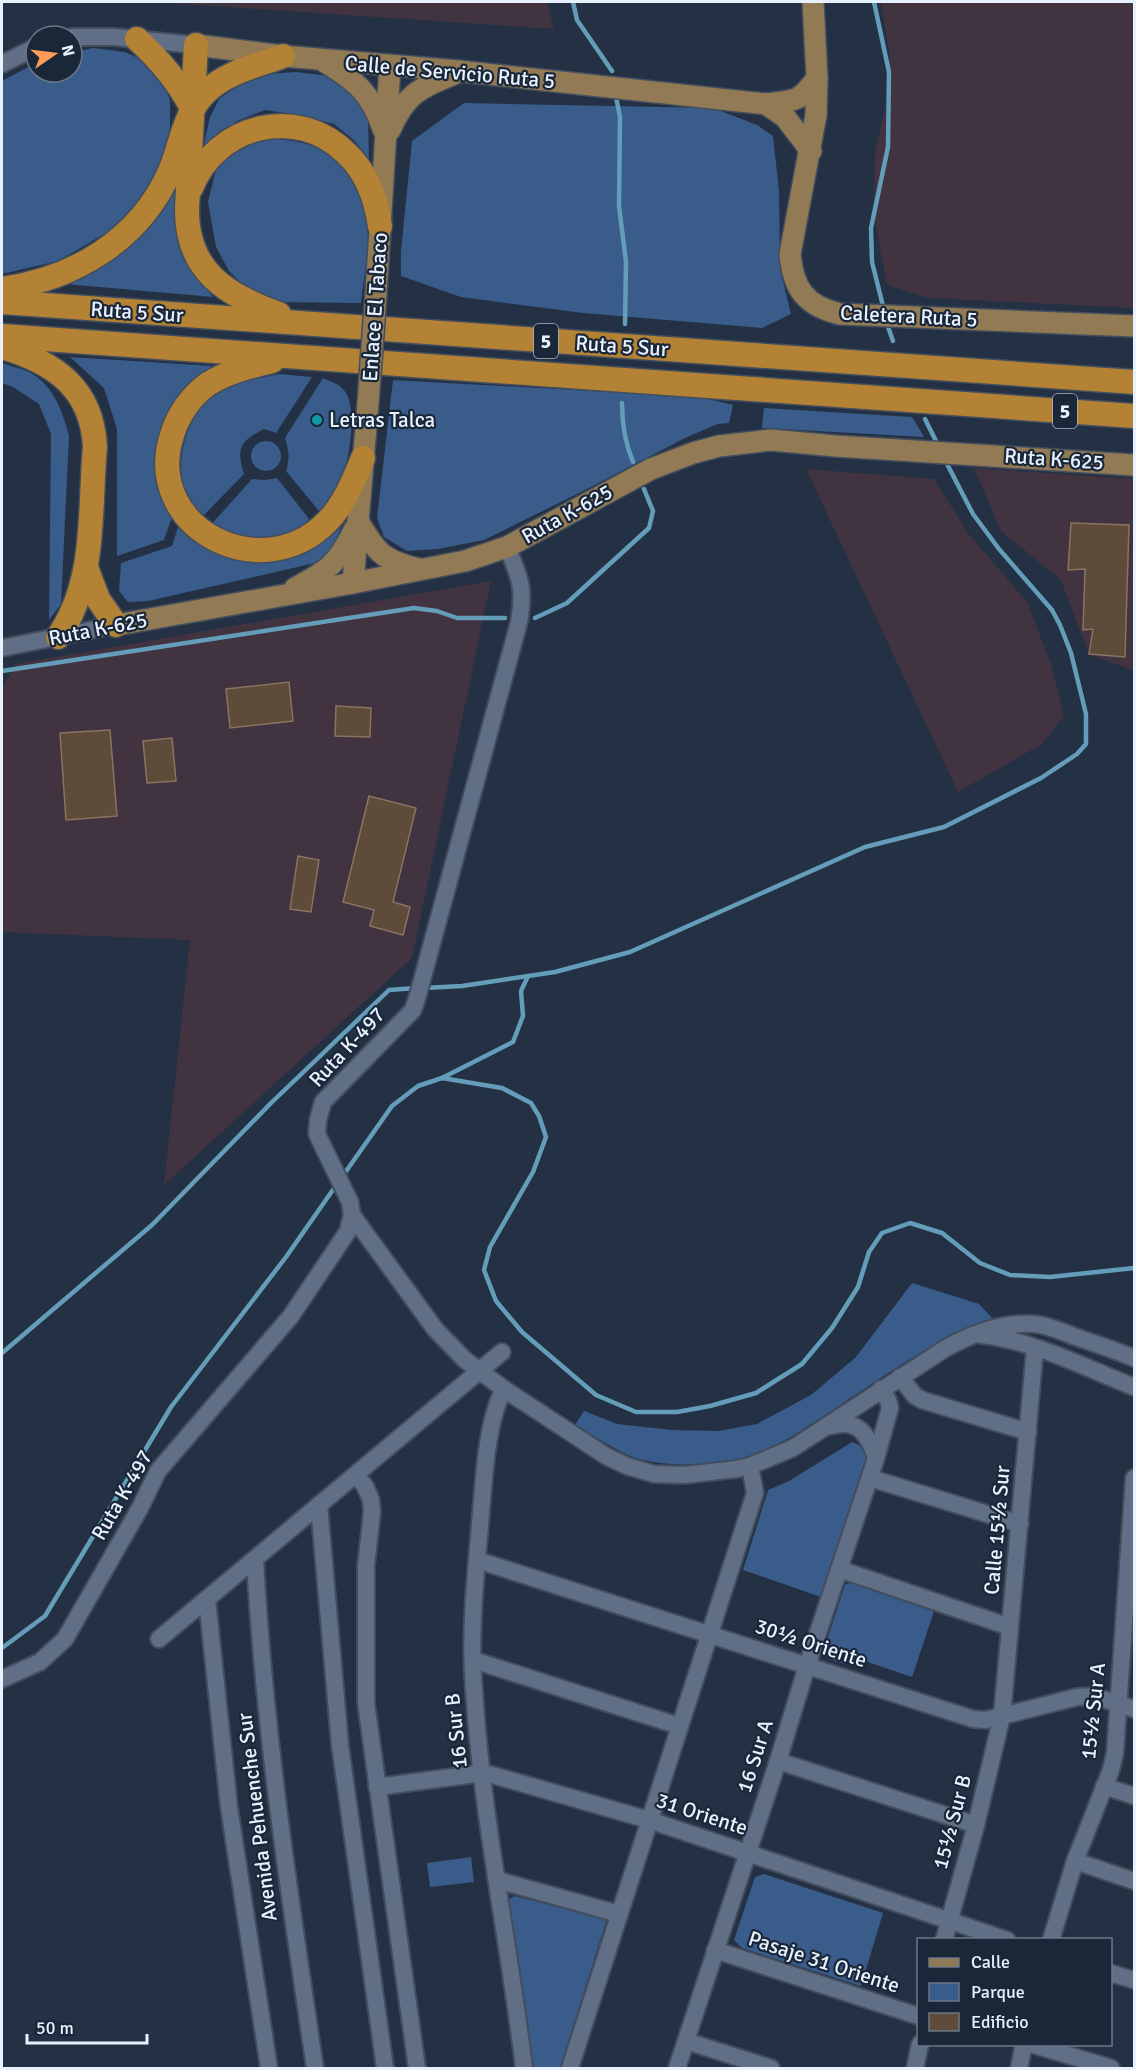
<svg xmlns="http://www.w3.org/2000/svg" width="1136" height="2070" font-family="Signika,sans-serif">
<rect width="100%" height="100%" fill="#243144"/>
<!-- industrial -->
<g fill="#413340">
<polygon points="153,2 547,2 554,29"/>
<polygon points="881,2 1134,2 1134,308 928,298 887,285 874,216 875,153 885,110 890,56"/>
<polygon points="974,468 1134,479 1134,671 1089,654 1061,580 1001,531"/>
<polygon points="806,469 934,479 968,533 1027,602 1051,664 1064,716 1042,744 958,792"/>
<polygon points="491,581 412,958 164,1185 190,940 2,932 2,688 16,664"/>
</g>
<!-- green -->
<g fill="#3a5c8b">
<polygon points="93,48 125,52 147,62 160,74 170,100 170,128 165,153 148,196 106,233 58,261 2,274 2,81 36,63 36,72 72,72 72,53"/>
<polygon points="296,72 329,76 356,99 368,119 369,160 355,141 334,124 299,115 265,110 237,121 202,153 210,117 219,99 247,79 268,74"/>
<polygon points="464,103 713,108 757,125 773,136 779,191 780,269 791,314 762,328 583,313 461,297 401,276 401,251 412,141"/>
<path d="M275,138C293,141 326,146 340,158C359,175 369,219 368,244C367,263 363,283 361,303L274,302L250,292L229,271L216,247L208,202L217,165L241,147Z"/>
<polygon points="177,189 187,264 213,297 66,284 84,278 118,251 145,226"/>
<polygon points="70,357 212,366 183,390 166,416 161,449 174,511 164,540 117,556 117,429 104,388"/>
<path d="M2,363C10,366 20,368 29,372C53,384 63,412 69,436L61,604L49,620L51,434L39,404L13,387L2,383Z"/>
<path d="M279,374L312,377L276,433L264,429C240,441 236,448 244,474L203,516C198,511 192,504 188,498C170,464 189,404 224,387C237,381 264,378 279,374Z"/>
<path d="M323,378C332,382 341,384 346,393C359,414 347,473 336,494C333,501 325,506 319,511L286,471C290,459 289,451 285,438Z"/>
<polygon points="393,380 700,397 733,405 729,423 718,424 687,437 583,491 484,540 438,549 407,551 384,537 377,518"/>
<polygon points="764,408 912,417 924,437 762,428"/>
<circle cx="266" cy="456" r="15"/>
<polygon points="277,478 309,519 301,529 257,542 210,526 252,479 265,480"/>
<polygon points="345,516 334,547 315,563 148,601 128,602 119,591 121,563 172,546 180,521 201,543 227,553 256,561 282,559"/>
<path d="M912,1283L979,1304L993,1319C936,1337 874,1383 824,1416C805,1428 777,1447 756,1454C722,1466 674,1468 639,1459C623,1455 591,1434 575,1425L584,1411L617,1424L672,1430L718,1431L757,1424L811,1395L856,1357Z"/>
<path d="M852,1442C861,1445 865,1449 866,1458L821,1597L743,1570L768,1490L789,1481Z"/>
<polygon points="853,1582 934,1611 912,1677 853,1657 845,1664 829,1659 824,1649 845,1585"/>
<polygon points="471,1857 474,1882 430,1887 427,1863"/>
<polygon points="764,1874 883,1913 861,1986 742,1948 734,1940 755,1877"/>
<polygon points="514,1896 607,1919 560,2068 533,2068 508,1900"/>
</g>
<g fill="none" stroke-linecap="round" stroke-linejoin="round">
<!-- stream -->
<g stroke="#649db9" stroke-width="4.5">
<polyline points="573,2 577,20 612,71"/>
<polyline points="874,2 889,72 888,147 871,228 872,262 884,310"/>
<polyline points="616,97 620,117 619,206 626,262 625,324"/>
<polyline points="886,321 893,341"/>
<path d="M622,403C622,423 625,443 633,462"/>
<polyline points="925,419 939,447"/>
<polyline points="535,618 567,603 649,528 653,511 644,489"/>
<polyline points="2,671 414,608 437,611 457,618 505,618"/>
<polyline points="424,988 462,986 555,972 630,952 865,847 944,827 1041,778 1077,754 1086,744 1086,714 1071,653 1060,625 1052,610 999,549 973,514 945,460"/>
<polyline points="442,1078 513,1042 523,1016 521,991 528,976"/>
<polyline points="342,1177 392,1106 418,1086 442,1078 502,1088 531,1103 539,1116 546,1137 533,1172 490,1247 484,1270 496,1301 522,1332 596,1395 636,1412 677,1412 710,1406 756,1393 802,1364 832,1328 858,1287 869,1252 882,1233 910,1223 942,1233 980,1263 1010,1275 1050,1277 1134,1268"/>
<polyline points="2,1353 152,1225 270,1104 389,990 416,988"/>
<polyline points="2,1648 45,1616 171,1407 286,1257 337,1184"/>
</g>
</g>
<!-- building -->
<g fill="#5f4b39" stroke="#897361" stroke-width="1.5">
<polygon points="1071,523 1129,525 1125,657 1089,654 1093,629 1083,630 1085,569 1068,570"/>
<polygon points="289,682 293,721 230,728 226,689"/>
<polygon points="336,706 371,708 370,737 335,736"/>
<polygon points="110,730 117,816 66,820 60,733"/>
<polygon points="172,738 176,781 147,783 143,741"/>
<polygon points="369,796 416,808 393,902 410,907 403,935 370,926 374,910 343,902"/>
<polygon points="298,856 319,860 311,912 290,909"/>
</g>
<g fill="none" stroke-linecap="round" stroke-linejoin="round">
<!-- minor casing -->
<g stroke="#424d5d" stroke-width="20">
<g id="minor">
<polyline points="72,37 114,37 196,45"/>
<polyline points="2,64 36,47"/>
<polyline points="2,648 116,625"/>
<path d="M352,1215L435,1329L465,1360L504,1389L606,1456L627,1466L654,1474L685,1475L736,1469L750,1466L793,1448L946,1348C973,1333 1002,1322 1034,1324C1047,1325 1061,1331 1073,1336C1094,1343 1114,1350 1134,1358"/>
<path d="M981,1335C1032,1340 1086,1368 1134,1387"/>
<polyline points="900,1377 915,1396 922,1400 1028,1432"/>
<path d="M504,1389C487,1420 484,1477 481,1513C476,1572 469,1631 474,1690C482,1817 509,1942 524,2068"/>
<path d="M830,1426C858,1418 868,1434 876,1458"/>
<polyline points="356,1475 365,1486 371,1500 372,1512 366,1566 366,1703 417,2068"/>
<polyline points="870,1478 1020,1524"/>
<polyline points="319,1505 340,1745 385,2068"/>
<path d="M255,1559C264,1730 290,1899 315,2068"/>
<polyline points="477,1560 973,1719 986,1720 1077,1697 1094,1696 1134,1709"/>
<polyline points="839,1569 1010,1627"/>
<polyline points="207,1599 229,1807 269,2068"/>
<polyline points="159,1639 502,1352"/>
<polyline points="473,1660 679,1726"/>
<path d="M2,1679L40,1662L65,1639L140,1508L158,1471L291,1316L348,1231L352,1215L350,1202L317,1134L318,1120L323,1102L413,1010L418,995L519,622C525,588 520,578 507,547"/>
<polyline points="778,1761 976,1825"/>
<polyline points="1104,1786 1134,1796"/>
<polyline points="377,1787 483,1773 496,1776 649,1820 1007,1940"/>
<polyline points="1075,1861 1134,1881"/>
<polyline points="497,1880 619,1914"/>
<polyline points="944,1940 976,1825 1002,1716 1035,1348"/>
<polyline points="1051,1940 1075,1861 1111,1770 1115,1753 1134,1478"/>
<polyline points="715,1950 918,2016"/>
<polyline points="1110,1973 1134,1980"/>
<polyline points="686,2041 771,2068"/>
<polyline points="1031,2044 1111,2068"/>
<polyline points="570,2068 755,1493 750,1466"/>
<polyline points="677,2068 778,1761 807,1666 876,1458 890,1408 888,1400 881,1389"/>
<polyline points="915,2068 920,2044"/>
<polyline points="1019,2068 1024,2044"/>
</g>
</g>
<!-- major casing -->
<g stroke="#424d5d" stroke-width="24">
<g id="major">
<path d="M813,2L817,78L816,115L790,254C793,289 806,306 840,314L1134,326"/>
<path d="M196,45L283,56L459,71L766,104C795,100 799,103 817,78"/>
<path d="M325,62C356,81 371,93 383,129"/>
<polyline points="766,104 785,117 811,151"/>
<path d="M390,130C406,94 418,89 454,74"/>
<polyline points="376,294 390,66"/>
<path d="M358,521C377,553 382,560 419,569"/>
<polyline points="353,583 368,403"/>
<path d="M295,588C327,571 338,564 354,530"/>
<polyline points="116,625 353,583 465,561 507,547 651,469 693,453 719,446 771,440 835,446 1134,465"/>
</g>
</g>
<!-- highway casing -->
<g stroke="#424d5d" stroke-width="27">
<g id="highway">
<path d="M137,39C160,60 177,80 192,108"/>
<path d="M196,45L187,208C186,271 226,295 279,314"/>
<path d="M191,188C216,125 296,104 346,153C367,172 376,199 380,226"/>
<path d="M2,289C74,279 140,240 170,171C181,145 184,114 205,93C226,72 256,66 283,56"/>
<polyline points="2,302 1134,382"/>
<polyline points="2,336 1134,416"/>
<path d="M2,347C54,362 92,388 95,447C89,511 97,581 58,637"/>
<path d="M272,361C251,366 227,372 208,384C191,396 178,415 172,435C141,531 270,593 334,514C347,497 355,477 363,458"/>
<polyline points="87,570 98,599 116,625"/>
</g>
</g>
<!-- minor -->
<use href="#minor" stroke="#606f85" stroke-width="16"/>
<!-- major -->
<use href="#major" stroke="#927a54" stroke-width="21"/>
<!-- highway -->
<use href="#highway" stroke="#b38234" stroke-width="24"/>
<!-- major-bridge casing -->
<g stroke="#424d5d" stroke-width="24" stroke-linecap="butt">
<polyline id="major-bridge" points="368,403 376,294"/>
</g>
<!-- major-bridge -->
<use href="#major-bridge" stroke="#927a54" stroke-width="21"/>
</g>
<!-- markers -->
<circle fill="#0f9aa8" stroke="#1a2739" stroke-width="2" cx="317" cy="420" r="6"/>
<g text-anchor="middle" stroke-width="4.5" stroke-linejoin="round" paint-order="stroke">
<!-- shield labels -->
<g fill="#1a2739" stroke="#aab4c3" stroke-width="1.5">
<rect x="534" y="324" width="24" height="34" rx="4.5"/>
<rect x="1053" y="394" width="24" height="34" rx="4.5"/>
</g>
<g font-size="20" font-weight="bold" fill="#e8f1fe">
<text x="546" y="348">5</text>
<text x="1065" y="418">5</text>
</g>
<!-- street labels -->
<g font-size="21" fill="#e8f1fe" stroke="#1a2739">
<text transform="translate(450 72) rotate(5)" y="7">Calle de Servicio Ruta 5</text>
<text transform="translate(375 307) rotate(-86)" y="7">Enlace El Tabaco</text>
<text transform="translate(137 312) rotate(4)" y="7">Ruta 5 Sur</text>
<text transform="translate(909 316) rotate(3)" y="7">Caletera Ruta 5</text>
<text transform="translate(622 346) rotate(4)" y="7">Ruta 5 Sur</text>
<text transform="translate(1054 459) rotate(4)" y="7">Ruta K-625</text>
<text transform="translate(567 514) rotate(-29)" y="7">Ruta K-625</text>
<text transform="translate(98 629) rotate(-11)" y="7">Ruta K-625</text>
<text transform="translate(347 1047) rotate(-47)" y="7">Ruta K-497</text>
<text transform="translate(122 1495) rotate(-60)" y="7">Ruta K-497</text>
<text transform="translate(997 1530) rotate(-85)" y="7">Calle 15½ Sur</text>
<text transform="translate(811 1643) rotate(18)" y="7">30½ Oriente</text>
<text transform="translate(1093 1711) rotate(-84)" y="7">15½ Sur A</text>
<text transform="translate(456 1731) rotate(-96)" y="7">16 Sur B</text>
<text transform="translate(755 1756) rotate(-72)" y="7">16 Sur A</text>
<text transform="translate(702 1814) rotate(18)" y="7">31 Oriente</text>
<text transform="translate(257 1817) rotate(-97)" y="7">Avenida Pehuenche Sur</text>
<text transform="translate(952 1822) rotate(-75)" y="7">15½ Sur B</text>
<text transform="translate(824 1962) rotate(18)" y="7">Pasaje 31 Oriente</text>
</g>
<!-- poi labels -->
<g font-size="21" fill="#e8f1fe" stroke="#1a2739" text-anchor="start">
<text x="329" y="427">Letras Talca</text>
</g>
</g>
<!-- border -->
<rect width="1136" height="2070" fill="none" stroke="#e8f1fe" stroke-width="6"/>
<!-- legend -->
<rect x="917" y="1938" width="195" height="108" fill="#1a2739" stroke="#6c7888" stroke-width="1.5"/>
<rect x="929" y="1958" width="30" height="9" fill="#927a54" stroke="#6c7888" stroke-width="1.5"/>
<text x="971" y="1968" font-size="18" fill="#e8f1fe">Calle</text>
<rect x="929" y="1983" width="30" height="18" fill="#3a5c8b" stroke="#6c7888" stroke-width="1.5"/>
<text x="971" y="1998" font-size="18" fill="#e8f1fe">Parque</text>
<rect x="929" y="2013" width="30" height="18" fill="#5f4b39" stroke="#6c7888" stroke-width="1.5"/>
<text x="971" y="2028" font-size="18" fill="#e8f1fe">Edificio</text>
<!-- north arrow -->
<g transform="translate(54 54) rotate(76)"><circle r="28" fill="#1a2739" stroke="#6c7888" stroke-width="1.5"/>
<path d="M0-4.5L10 22L0 15L-10 22Z" fill="#fe9c57"/>
<text y="-9" font-size="16" font-weight="bold" text-anchor="middle" fill="#e8f1fe">N</text>
</g>
<!-- scale -->
<path d="M27 2034v9h120v-9" fill="none" stroke="#e8f1fe" stroke-width="3"/>
<text x="36" y="2034" font-size="18" fill="#e8f1fe" stroke="#1a2739" stroke-width="4.5" paint-order="stroke">50 m</text>
</svg>
